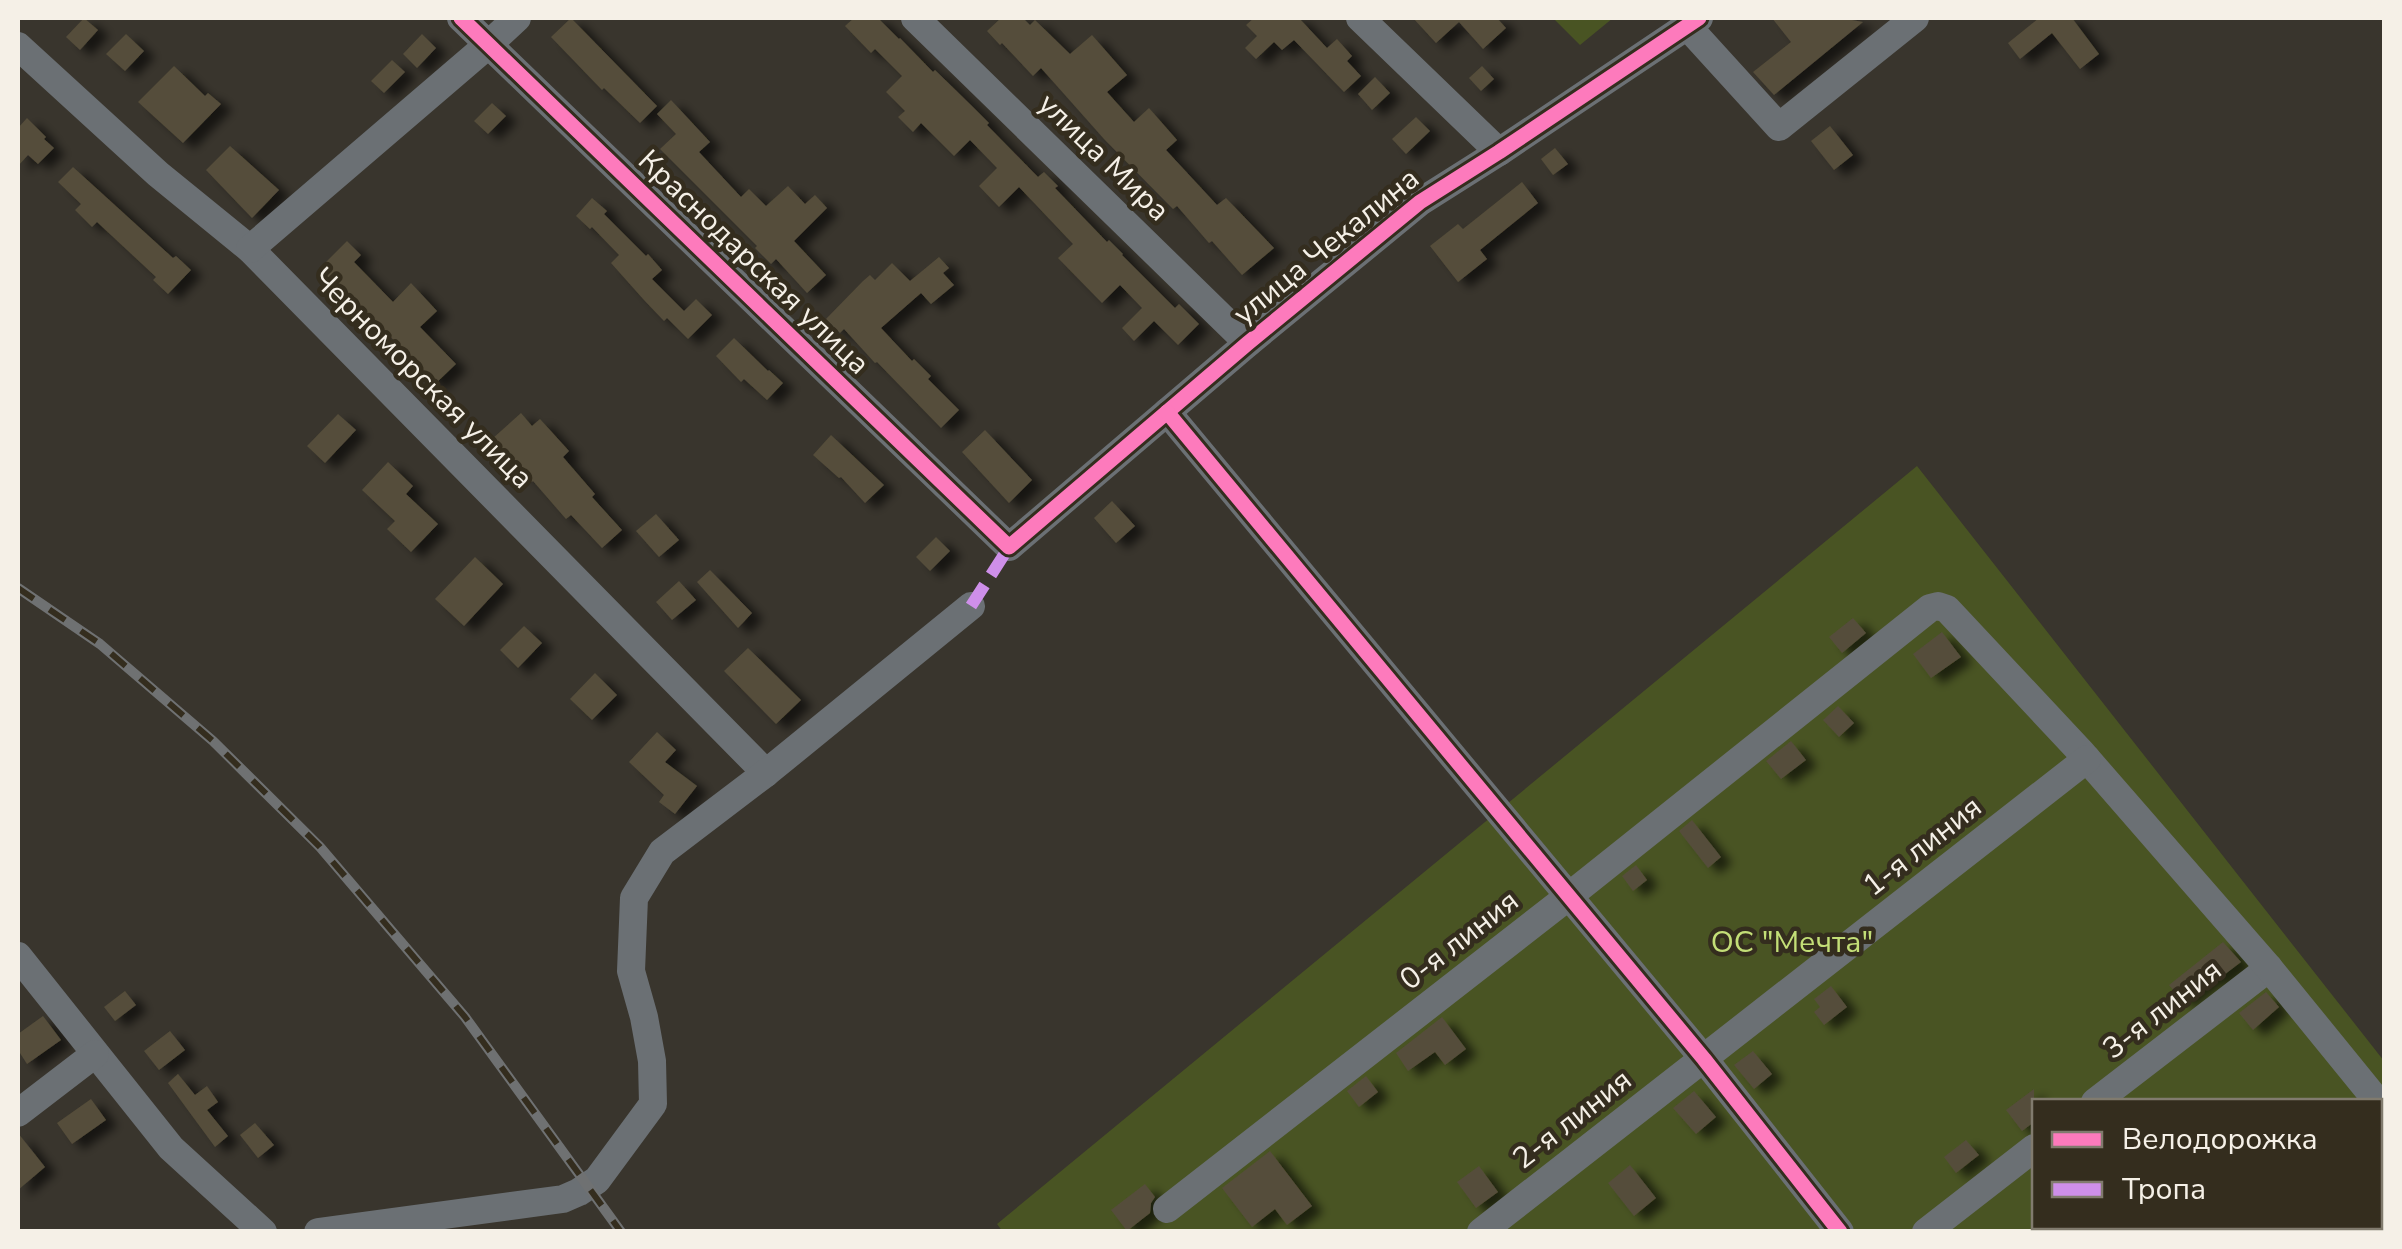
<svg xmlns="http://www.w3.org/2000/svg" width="2402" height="1249" font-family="'Nunito Sans',sans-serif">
<defs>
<filter id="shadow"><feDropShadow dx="11" dy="6" stdDeviation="5" flood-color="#0009"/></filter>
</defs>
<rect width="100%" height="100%" fill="#39352d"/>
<!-- green -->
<g fill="#495423" fill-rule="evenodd">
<polygon points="1553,18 1613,18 1580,45"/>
<path d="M1917,466L2384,1061V1231L1003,1232L997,1224ZM2034,1102H2380V1226H2034Z"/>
</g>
<!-- building -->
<g fill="#554d3a" filter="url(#shadow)">
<polygon points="84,18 98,30 80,50 66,37"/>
<polygon points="571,18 657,106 640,123 604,88 602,90 551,37"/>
<polygon points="854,18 878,18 899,39 900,38 933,72 935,70 973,107 989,123 987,125 1038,177 1044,172 1058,186 1055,188 1107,242 1109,240 1123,254 1122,255 1175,308 1179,304 1199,324 1178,345 1154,321 1134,341 1122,328 1142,308 1120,285 1102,303 1058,258 1073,244 1019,187 999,207 979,186 997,168 970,140 954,156 921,123 913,132 898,117 905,111 886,92 902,76 875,49 871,53 845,26"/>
<polygon points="1001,18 1023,18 1030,25 1035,20 1070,54 1092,35 1127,75 1107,92 1134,122 1149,108 1177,140 1166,150 1217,205 1226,198 1274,248 1242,275 1212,241 1209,243 1177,206 1173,209 1104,139 1041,68 1033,76 1002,43 1000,45 987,31"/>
<polygon points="1254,18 1299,18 1327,48 1337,39 1352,56 1347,61 1361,76 1344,92 1294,40 1282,50 1274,42 1256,59 1245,48 1257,36 1246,25"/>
<polygon points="1413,18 1497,18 1506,28 1483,49 1459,22 1436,43"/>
<polygon points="1772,18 1841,18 1863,22 1774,95 1753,72 1791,42"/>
<polygon points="2039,18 2072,18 2099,54 2080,69 2052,33 2020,59 2008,43"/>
<polygon points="126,34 144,51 125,71 106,54"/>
<polygon points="422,34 436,48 417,68 403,54"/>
<polygon points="392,60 405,72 384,93 371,81"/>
<polygon points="174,66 205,96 208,93 221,104 183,143 138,102"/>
<polygon points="1482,66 1494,79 1481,91 1469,78"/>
<polygon points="1375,77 1390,93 1372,110 1358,94"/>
<polygon points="671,100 710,142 699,152 741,197 749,189 766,206 788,186 805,204 815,195 827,208 794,241 826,275 807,293 776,259 771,264 755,248 757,246 660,149 676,134 657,114"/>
<polygon points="492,103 506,116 488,134 474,121"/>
<polygon points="1416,117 1430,131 1406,154 1392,139"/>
<polygon points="27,118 46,137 44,139 54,148 38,164 28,155 18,166 18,128"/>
<polygon points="1830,126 1853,155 1834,170 1811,141"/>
<polygon points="230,146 279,190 252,218 206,170"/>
<polygon points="1555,148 1568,164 1553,175 1541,159"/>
<polygon points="73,167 173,258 176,256 191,270 168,294 153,280 156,277 97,222 92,227 75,210 81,204 58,182"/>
<polygon points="1522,182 1538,203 1480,250 1487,259 1458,282 1430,246 1458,224 1463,229"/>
<polygon points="592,198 607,211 604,214 646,256 648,254 662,270 652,279 684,311 696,299 712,315 688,339 667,318 664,321 644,300 611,263 619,255 592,227 590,229 576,216"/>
<polygon points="347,241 361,255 354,262 393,302 411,283 437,311 420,327 456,364 434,385 369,313 366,316 319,269"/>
<polygon points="939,257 949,268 943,273 954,285 931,304 921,293 881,328 912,361 914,359 931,376 928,379 959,410 941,428 877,362 875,363 844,329 840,333 826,319 863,281 870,275 875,280 892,263 910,281"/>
<polygon points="734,338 768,371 769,370 783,383 767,400 744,379 741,382 716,356"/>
<polygon points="521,413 532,426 540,419 569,451 563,457 595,494 592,497 622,530 602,548 571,515 566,519 533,481 532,482 492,439"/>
<polygon points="338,414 356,430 325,463 307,446"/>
<polygon points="985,430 1032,480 1009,503 962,452"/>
<polygon points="831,435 884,485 865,503 841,477 839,478 813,455"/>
<polygon points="388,462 413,486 406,494 438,524 411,552 387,529 395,521 362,490"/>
<polygon points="1112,501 1135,526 1116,543 1094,518"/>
<polygon points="656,514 679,540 659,557 636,531"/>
<polygon points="936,537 950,551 930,571 916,557"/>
<polygon points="475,557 503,584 464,626 435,599"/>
<polygon points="710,570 752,613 738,628 697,582"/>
<polygon points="679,581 696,600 672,620 656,602"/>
<polygon points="1853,618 1866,633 1842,653 1829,637"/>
<polygon points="524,626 542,643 518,668 500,650"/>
<polygon points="1942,632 1961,657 1931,678 1913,654"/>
<polygon points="748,648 801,700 776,724 724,671"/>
<polygon points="595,673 617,695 592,720 570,699"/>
<polygon points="1838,706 1854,723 1839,737 1823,720"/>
<polygon points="657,732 676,750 665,762 697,786 675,814 659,802 664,795 629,762"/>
<polygon points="1791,741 1806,760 1781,779 1766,761"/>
<polygon points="1692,820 1721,857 1708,868 1679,831"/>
<polygon points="1636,865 1647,880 1633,891 1622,876"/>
<polygon points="2223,942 2241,962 2216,981 2213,978 2183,1002 2169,985"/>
<polygon points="1831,986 1847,1007 1824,1025 1814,1012 1820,1007 1814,999"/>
<polygon points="125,991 136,1005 115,1021 104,1007"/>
<polygon points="2266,992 2279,1007 2253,1030 2239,1013"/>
<polygon points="43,1016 61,1040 27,1064 18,1050 18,1034"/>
<polygon points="1442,1017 1466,1049 1445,1065 1435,1052 1408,1071 1396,1053"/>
<polygon points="170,1031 185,1050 159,1070 144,1051"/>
<polygon points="1753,1051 1772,1074 1754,1089 1734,1065"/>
<polygon points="178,1074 195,1095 207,1086 218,1102 207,1110 228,1136 215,1147 168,1083"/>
<polygon points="1366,1076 1378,1092 1359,1107 1347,1091"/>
<polygon points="2034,1089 2034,1122 2022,1131 2006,1110"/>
<polygon points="1694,1091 1716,1117 1696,1134 1673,1108"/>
<polygon points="91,1099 106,1120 72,1144 57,1123"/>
<polygon points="255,1123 274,1145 258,1158 240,1135"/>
<polygon points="18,1133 45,1167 18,1190"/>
<polygon points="1966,1140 1979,1155 1956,1173 1944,1157"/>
<polygon points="1270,1151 1312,1206 1287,1225 1275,1209 1252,1227 1222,1188"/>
<polygon points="1630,1165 1656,1198 1634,1216 1608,1183"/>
<polygon points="1479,1166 1498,1192 1476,1208 1457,1182"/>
<polygon points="1145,1184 1155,1197 1151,1203 1150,1213 1127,1231 1111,1210"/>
</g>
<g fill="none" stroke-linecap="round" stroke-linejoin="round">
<!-- minor -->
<g stroke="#6b7074" stroke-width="28">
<polyline points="461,18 1009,547 1248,343 1420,202 1499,152 1699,18"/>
<polyline points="915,18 1248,343"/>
<polyline points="1360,18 1499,152"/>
<polyline points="1688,27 1779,127 1915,18"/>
<polyline points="18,46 158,174 250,249 766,773"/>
<polyline points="250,249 489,44 517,18"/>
<polyline points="1167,412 1704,1059 1840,1232"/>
<polyline points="18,956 171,1148 263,1232"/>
<polyline points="2095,1102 2269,968"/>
<polyline points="18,1113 95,1054"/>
<polyline points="1167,1209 1569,896 1930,608 1938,606 1947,609 2080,751 2269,968 2378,1102"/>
<polyline points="318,1232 563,1199 579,1192 597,1180 653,1104 652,1061 644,1017 631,971 634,898 662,852 766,773 971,606"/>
<polyline points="1481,1232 2087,759"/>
<polyline points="1926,1232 2034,1148"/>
<polyline points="2364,1232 2370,1226"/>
</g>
<!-- rail casing -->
<g stroke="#6f7172" stroke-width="10">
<polyline id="rail" points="18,588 100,644 213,741 320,847 465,1017 621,1232"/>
</g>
<!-- rail -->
<use href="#rail" stroke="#342d1e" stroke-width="6" stroke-dasharray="19" stroke-linecap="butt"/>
<!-- quiet -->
<polyline stroke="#ce8fe9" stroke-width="12" stroke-dasharray="25 12" stroke-linecap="butt" points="971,606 1009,547"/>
<!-- cycleway casing -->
<g stroke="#342d1e" stroke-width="21">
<g id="cycleway">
<polyline points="461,18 1009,547 1248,343 1420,202 1499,152 1699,18"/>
<polyline points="1167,412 1704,1059 1840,1232"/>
</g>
</g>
<!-- cycleway -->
<use href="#cycleway" stroke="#fd7abc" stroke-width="15"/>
</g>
<g text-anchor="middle" stroke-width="9" stroke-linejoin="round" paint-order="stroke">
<!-- street labels -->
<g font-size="30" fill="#f5f0e7" stroke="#342d1e">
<text transform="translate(1104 157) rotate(44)" y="10">улица Мира</text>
<text transform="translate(1326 246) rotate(-39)" y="10">улица Чекалина</text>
<text transform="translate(754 262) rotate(44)" y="10">Краснодарская улица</text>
<text transform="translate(423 378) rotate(45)" y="10">Черноморская улица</text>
<text transform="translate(1922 846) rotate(-38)" y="10">1-я линия</text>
<text transform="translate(1459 940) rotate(-38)" y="10">0-я линия</text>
<text transform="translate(2162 1009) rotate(-38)" y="10">3-я линия</text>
<text transform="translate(1572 1119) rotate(-38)" y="10">2-я линия</text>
</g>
<!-- park labels -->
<g font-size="30" fill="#c3de77" stroke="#342d1e">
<text x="1792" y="952">ОС "Мечта"</text>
</g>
</g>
<!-- border -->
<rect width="2402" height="1249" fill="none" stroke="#f5f0e7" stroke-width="40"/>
<!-- legend -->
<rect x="2032" y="1099" width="350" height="130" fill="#342d1e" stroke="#817b6e" stroke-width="2.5"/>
<rect x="2052" y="1132" width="50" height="15" fill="#fd7abc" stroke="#817b6e" stroke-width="2.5"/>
<text x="2122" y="1149" font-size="30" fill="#f5f0e7">Велодорожка</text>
<rect x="2052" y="1182" width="50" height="15" fill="#ce8fe9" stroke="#817b6e" stroke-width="2.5"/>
<text x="2122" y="1199" font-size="30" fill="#f5f0e7">Тропа</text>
</svg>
